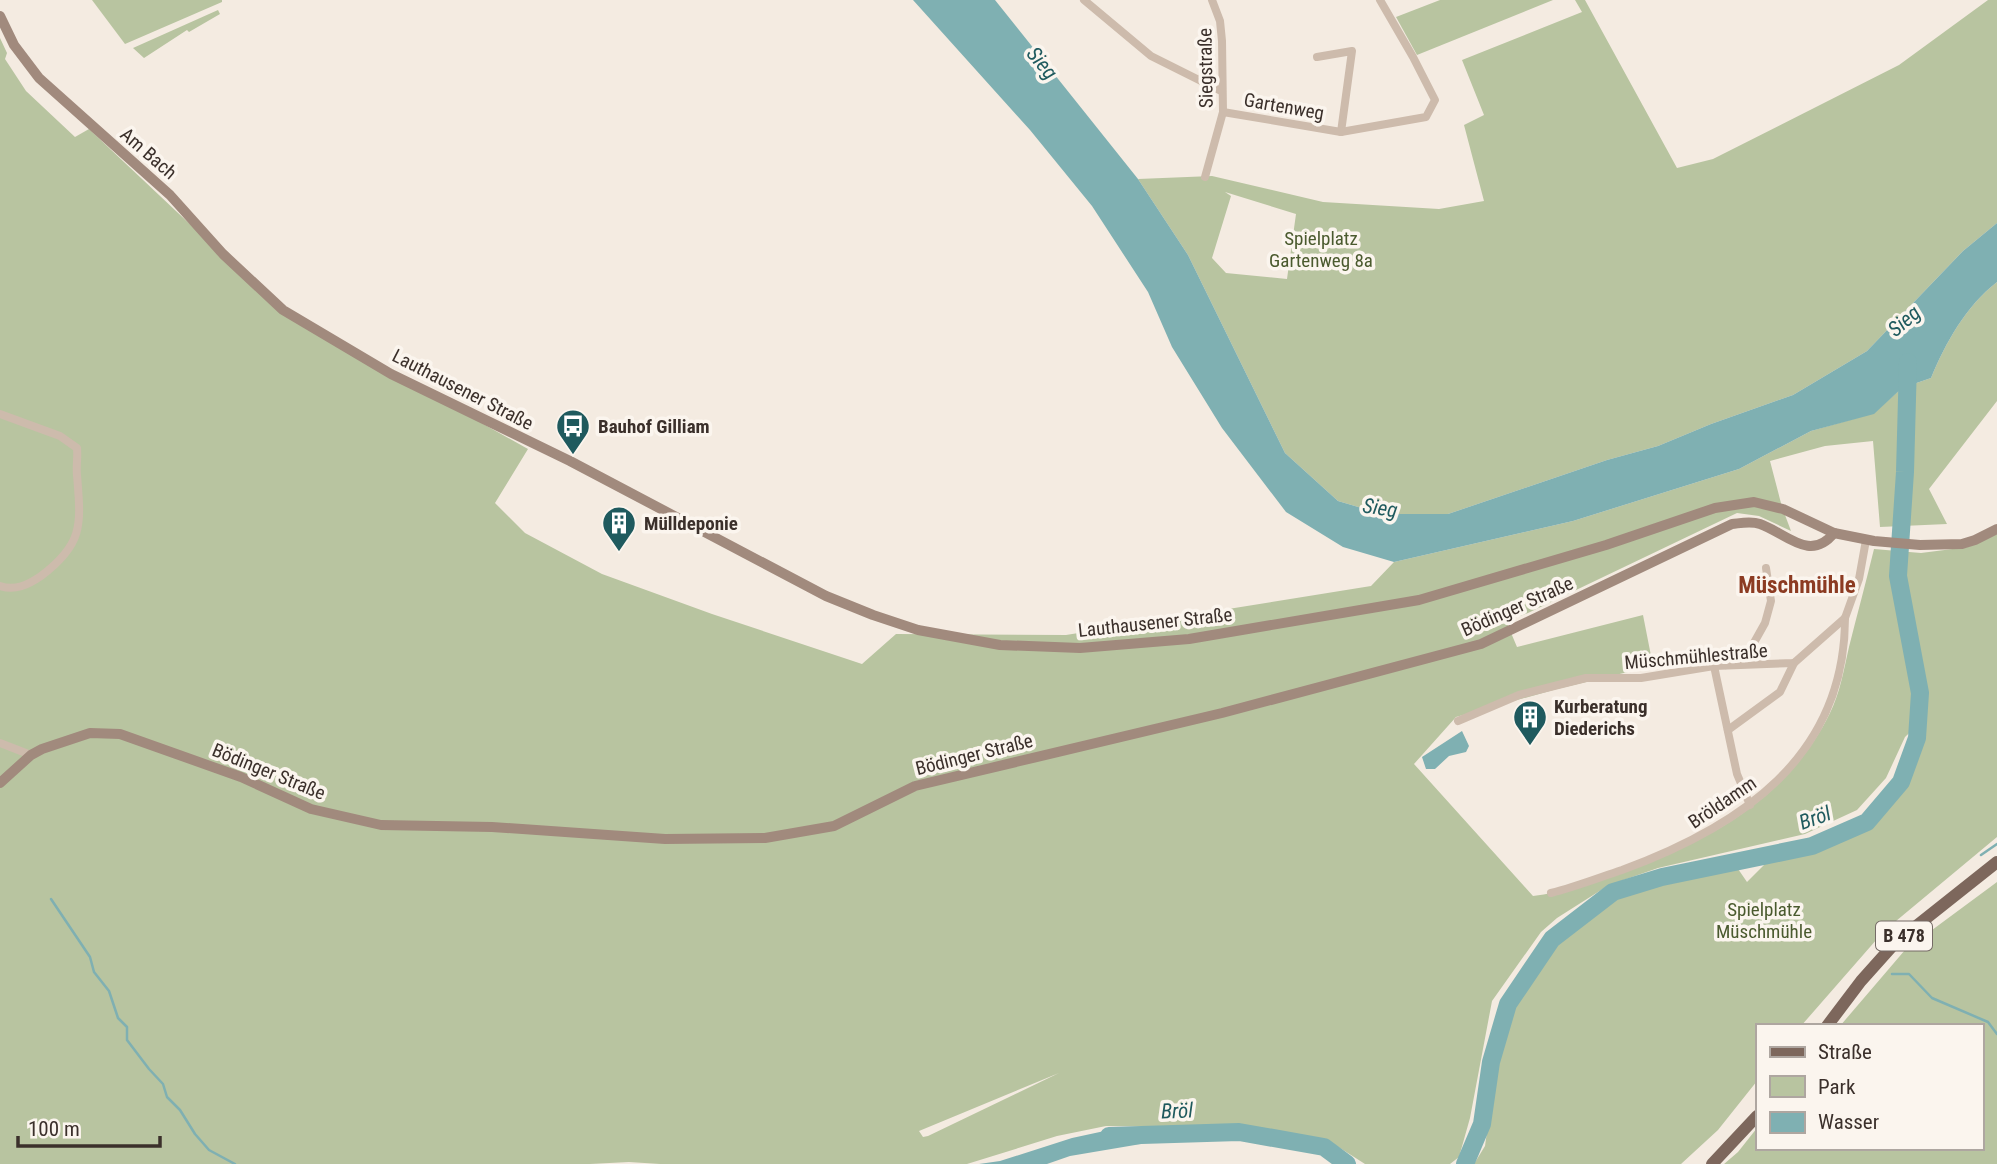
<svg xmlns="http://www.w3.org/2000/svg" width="1997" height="1164" font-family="'Roboto Condensed',sans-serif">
<rect width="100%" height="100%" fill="#f4ebe1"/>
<!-- green -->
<g fill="#b8c4a0" fill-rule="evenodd">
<polygon points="92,0 222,0 222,2 125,44"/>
<polygon points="1440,0 1553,0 1417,55 1396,17"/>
<path d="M1575,0H1585L1677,168L1713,159L1899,65L1988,0H1997V223L1963,251L1867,351L1793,395L1711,424L1658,446L1607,460L1448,514H1382L1338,501L1285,453L1188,255L1138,179L1212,176L1323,202L1439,209L1484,201L1464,125L1484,115L1462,60L1582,12ZM1225,192L1296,214L1287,279L1226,273L1212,258L1231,196Z"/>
<polygon points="218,10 220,14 189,32 187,30 144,58 133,48"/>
<path d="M0,38L7,53L5,59L26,91L75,137L89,129L282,311L528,449L495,503L525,533L602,574L712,614L862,664L896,634L1066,635L1371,586L1394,562L1573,521L1739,469L1811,431L1874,413L1902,388L1931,378C1946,342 1966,306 1997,282V401L1929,489L1947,524L1880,527L1873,441L1825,446L1770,461L1782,507L1791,531L1759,516L1737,513L1528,613L1506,621L1517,647L1643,615L1653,666L1557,689L1456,717L1414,764L1533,896C1562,893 1587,883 1615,874C1704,844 1786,802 1830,713C1840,693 1844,669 1849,647C1857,615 1866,582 1874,549L1921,553L1968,547L1997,533V837L1884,931L1801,1026H1757V1081L1718,1130L1681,1164H1474L1485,1146L1497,1061L1512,1004L1553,943L1614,895L1736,866L1747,882L1764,865L1762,859L1811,850L1868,824L1905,785L1922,739L1925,718L1905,737L1886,778L1857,810L1805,834L1658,868L1609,885L1557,918L1541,932L1492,1001L1470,1118L1459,1157L1450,1164H1365L1326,1139L1240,1127L1106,1126L1057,1136L967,1164H660L629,1162L590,1164H0ZM1059,1073L928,1136L923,1137L919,1131Z"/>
<polygon points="1997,882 1997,1164 1724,1164 1738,1152 1757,1128 1757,1148 1981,1148 1981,1026 1840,1026 1905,950"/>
</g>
<!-- water -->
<g fill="#7fb0b2">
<path d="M913,0H995L1138,179L1188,255L1285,453L1338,501L1382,514H1448L1607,460L1658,446L1711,424L1793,395L1867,351L1963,251L1997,223V282C1966,306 1946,342 1931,378L1902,388L1874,414L1811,431L1739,469L1573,521L1394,562L1343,547L1286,512L1222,428L1172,347L1148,292L1092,206L1030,130Z"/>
<polygon points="1462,731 1469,746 1466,752 1449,756 1435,769 1426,769 1422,757"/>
<polygon points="1123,1127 1141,1144 1070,1156 1047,1164 979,1164 1000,1161 1072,1138"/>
</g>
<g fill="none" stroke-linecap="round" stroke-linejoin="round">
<!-- stream -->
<g stroke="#7fb0b2" stroke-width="2.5">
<polyline points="1981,855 1997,844"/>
<polyline points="51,899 90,957 94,972 109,991 118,1018 127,1027 127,1040 149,1069 163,1084 167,1097 180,1110 195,1134 209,1150 235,1164"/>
<polyline points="1892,974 1909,974 1932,998 1988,1022 1997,1034"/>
</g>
<!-- river -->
<g stroke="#7fb0b2" stroke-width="18">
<polyline points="1109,1136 1239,1132 1324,1147 1347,1164"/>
<polyline points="1465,1164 1482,1124 1491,1062 1508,1004 1552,939 1613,892 1662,877 1812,846 1867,822 1901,782 1917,738 1920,693 1898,576 1905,472 1908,362"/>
</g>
<!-- street -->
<g stroke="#cdbbac" stroke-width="8">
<polyline points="1084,0 1151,56 1221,91"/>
<polyline points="1317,57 1352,51 1341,132"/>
<polyline points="1223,112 1341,132 1426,117 1435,100 1413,57 1380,0"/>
<polyline points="1205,177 1223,112 1222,41 1220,21 1212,0"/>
<path d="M0,414L60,436L77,448C78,457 76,466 77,475C81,524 84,544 41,576C28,585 15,591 0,586"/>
<polyline points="1726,665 1751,648 1765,623 1771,601 1766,568"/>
<polyline points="1714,666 1737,774 1750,805"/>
<polyline points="1458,721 1519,695 1586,678 1641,678 1714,666 1794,663 1845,618 1859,579 1866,540"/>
<polyline points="1728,730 1780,692 1794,663"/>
<polyline points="0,743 31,755"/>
<path d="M1551,893C1575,887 1598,878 1622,870C1739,827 1845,758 1845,618"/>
</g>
<!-- secondary -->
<g stroke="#a18a7d" stroke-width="10">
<polyline points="0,16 14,45 39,78 170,195 223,254 283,310 391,374 570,461 826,596 873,615 918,630 1000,645 1080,648 1189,639 1419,600 1606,545 1715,508 1754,502 1783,509 1834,533 1874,541 1920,545 1962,544 1975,540 1997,529"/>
<path d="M0,783L31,755L42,749L90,733L120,734L241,777L311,809L381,825L492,827L665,839L765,838L834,826L915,786L1222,713L1481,644L1732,524C1742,523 1751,521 1760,524C1786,533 1810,563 1834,533"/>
</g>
<!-- primary -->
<g stroke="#7d675c" stroke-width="12">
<polyline points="1827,1026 1861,981 1895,943 1997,862"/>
<polyline points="1712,1164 1757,1116"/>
</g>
</g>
<!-- icons -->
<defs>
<g id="bus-pin" transform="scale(1.75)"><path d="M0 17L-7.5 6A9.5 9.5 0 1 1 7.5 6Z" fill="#1f5a5e" stroke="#fbf5ee"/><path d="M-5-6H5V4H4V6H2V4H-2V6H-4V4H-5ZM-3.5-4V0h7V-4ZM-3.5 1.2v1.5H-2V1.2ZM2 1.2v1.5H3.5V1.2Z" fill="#fff"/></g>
<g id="building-pin" transform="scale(1.75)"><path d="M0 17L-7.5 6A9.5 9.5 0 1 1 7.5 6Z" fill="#1f5a5e" stroke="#fbf5ee"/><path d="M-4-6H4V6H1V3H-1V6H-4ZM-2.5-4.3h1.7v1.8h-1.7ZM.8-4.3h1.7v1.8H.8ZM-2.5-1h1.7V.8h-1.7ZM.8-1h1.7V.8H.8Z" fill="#fff"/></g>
</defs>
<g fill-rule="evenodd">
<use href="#bus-pin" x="573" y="426"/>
<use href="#building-pin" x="619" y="523"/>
<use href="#building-pin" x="1530" y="717"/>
</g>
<g text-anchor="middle" stroke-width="7" stroke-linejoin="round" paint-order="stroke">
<!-- shield labels -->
<rect fill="#fbf5ee" stroke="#756b66" stroke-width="2" x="1876" y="921.5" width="56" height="29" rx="5"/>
<g font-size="18" font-weight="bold" fill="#3b302b">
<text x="1904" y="942">B 478</text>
</g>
<!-- street labels -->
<g font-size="19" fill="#3b302b" stroke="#fbf5ee">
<text transform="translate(1205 68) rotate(-91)" y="7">Siegstraße</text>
<text transform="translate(1284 106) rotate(10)" y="7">Gartenweg</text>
<text transform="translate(149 153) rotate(41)" y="7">Am Bach</text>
<text transform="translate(463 389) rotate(27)" y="7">Lauthausener Straße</text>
<text transform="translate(1517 606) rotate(-24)" y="7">Bödinger Straße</text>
<text transform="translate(1155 622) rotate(-6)" y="7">Lauthausener Straße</text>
<text transform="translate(1696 656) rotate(-5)" y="7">Müschmühlestraße</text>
<text transform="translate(974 754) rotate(-14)" y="7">Bödinger Straße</text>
<text transform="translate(269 771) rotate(22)" y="7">Bödinger Straße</text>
<text transform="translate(1722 802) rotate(-34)" y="7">Bröldamm</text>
</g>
<!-- park labels -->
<g font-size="19" fill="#4a5a2e" stroke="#fbf5ee">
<text x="1321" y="245">Spielplatz<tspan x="1321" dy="22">Gartenweg 8a</tspan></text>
<text x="1764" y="916">Spielplatz<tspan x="1764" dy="22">Müschmühle</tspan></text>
</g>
<!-- poi labels -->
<g font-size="19" font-weight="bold" fill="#3b302b" stroke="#fbf5ee" text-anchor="start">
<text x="598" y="433">Bauhof Gilliam</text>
<text x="644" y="530">Mülldeponie</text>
<text x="1554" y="713">Kurberatung<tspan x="1554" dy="22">Diederichs</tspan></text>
</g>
<!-- water labels -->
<g font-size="21" font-style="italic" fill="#1f5a5e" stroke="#fbf5ee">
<text transform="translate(1042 63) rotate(50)" y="7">Sieg</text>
<text transform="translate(1904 321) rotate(-41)" y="7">Sieg</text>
<text transform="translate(1380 508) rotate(9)" y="7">Sieg</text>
<text transform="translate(1815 818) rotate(-20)" y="7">Bröl</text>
<text transform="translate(1177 1111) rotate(-2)" y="7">Bröl</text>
</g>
<!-- quarter labels -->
<g font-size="23" font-weight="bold" fill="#8c3b22" stroke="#fbf5ee">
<text x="1797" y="593">Müschmühle</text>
</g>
</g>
<!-- legend -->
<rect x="1756" y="1024" width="228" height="126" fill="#fbf5ee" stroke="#aea6a0" stroke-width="2"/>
<rect x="1770" y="1047" width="35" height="10" fill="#7d675c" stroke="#aea6a0" stroke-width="2"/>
<text x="1818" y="1059" font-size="21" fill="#3b302b">Straße</text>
<rect x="1770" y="1076" width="35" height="21" fill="#b8c4a0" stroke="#aea6a0" stroke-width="2"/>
<text x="1818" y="1094" font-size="21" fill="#3b302b">Park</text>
<rect x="1770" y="1112" width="35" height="21" fill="#7fb0b2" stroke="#aea6a0" stroke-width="2"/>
<text x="1818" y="1129" font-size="21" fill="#3b302b">Wasser</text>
<!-- scale -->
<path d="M18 1136v10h142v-10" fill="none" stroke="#3b302b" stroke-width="3.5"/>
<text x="28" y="1136" font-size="21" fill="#3b302b" stroke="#fbf5ee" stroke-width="5" paint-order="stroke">100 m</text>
</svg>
